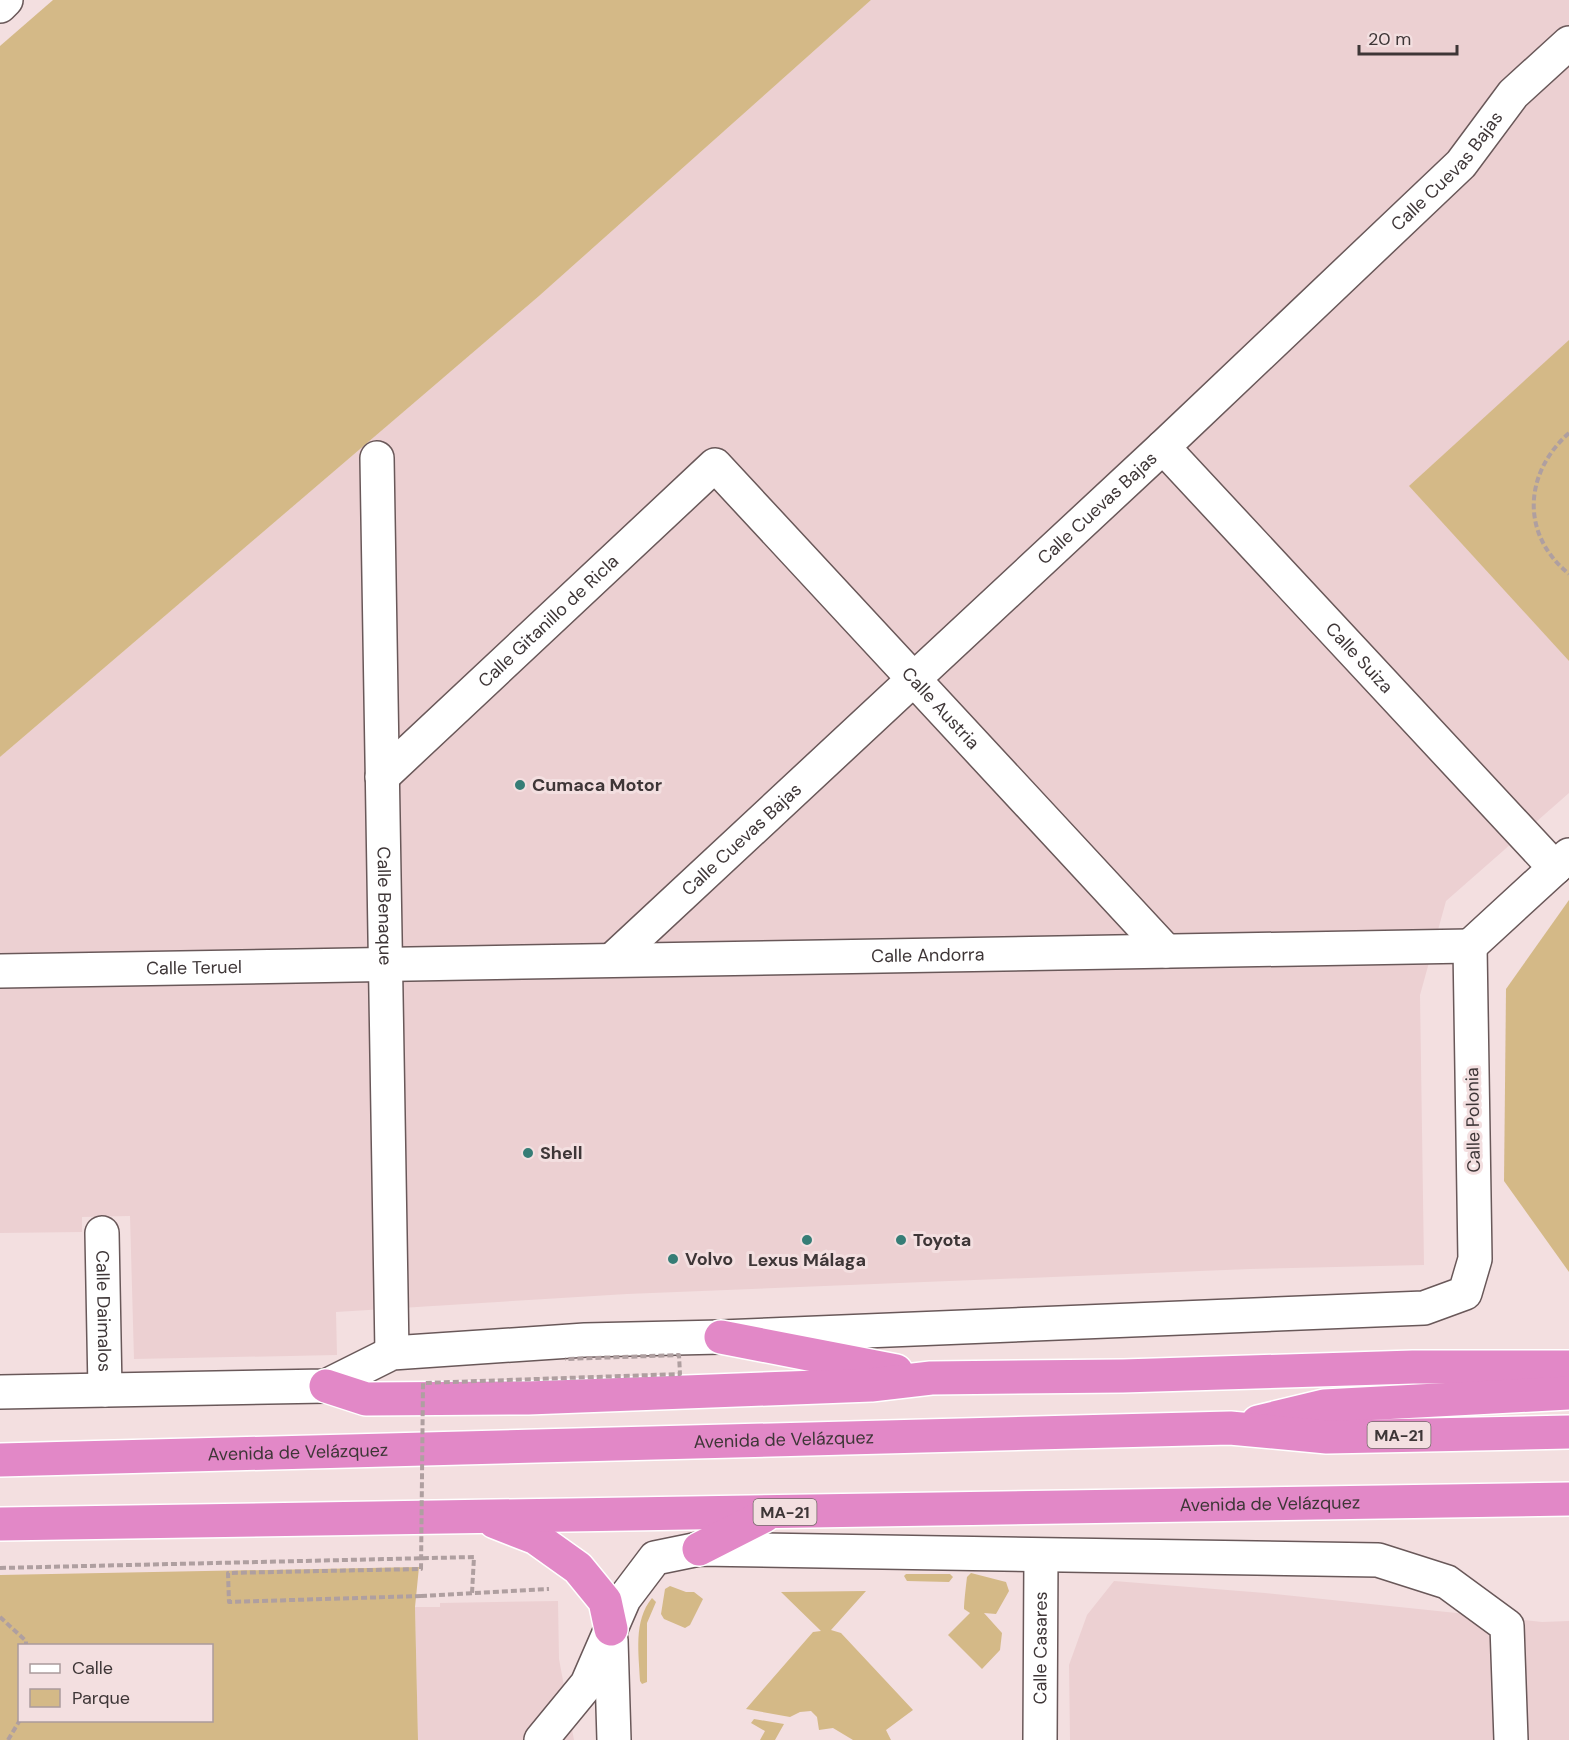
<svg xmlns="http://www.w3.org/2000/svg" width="1569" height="1740" font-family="'DM Sans',sans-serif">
<rect width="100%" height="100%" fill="#f3dfe0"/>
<!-- built -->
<g fill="#ecd0d2">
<polygon points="871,0 1569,0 1569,793 1446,901 1420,995 1424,1265 1250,1269 627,1294 336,1312 337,1355 134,1359 130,1216 82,1217 82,1232 0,1233 0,757 539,296"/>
<polygon points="1114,1581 1265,1593 1542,1622 1569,1621 1569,1740 1070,1740 1069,1665 1087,1615"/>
<polygon points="558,1601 559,1659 574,1740 418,1740 415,1607 440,1607 440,1603"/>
</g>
<!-- green -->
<g fill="#d4b987" fill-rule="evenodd">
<polygon points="53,0 871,0 539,296 0,757 0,46"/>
<polygon points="1569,340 1569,661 1409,486"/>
<polygon points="1569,900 1569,1272 1504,1181 1506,989"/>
<path d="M419,1567L415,1607L418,1740H0V1575ZM20,1646H212V1720H20Z"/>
<path d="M971,1573L1006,1582L1009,1591L996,1614L984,1613L1002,1633L1000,1650L982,1669L948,1635L970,1613L964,1609C964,1603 966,1585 967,1577Z"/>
<polygon points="906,1574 950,1574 953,1577 949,1582 907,1581 904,1576"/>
<polygon points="670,1586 686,1592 694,1592 703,1599 690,1625 685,1628 664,1619 661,1614 665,1589"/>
<polygon points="866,1591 831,1630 841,1633 913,1710 886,1730 891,1740 853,1740 833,1728 819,1730 817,1717 811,1711 800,1712 790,1717 746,1709 813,1632 821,1631 781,1592"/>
<path d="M652,1598L656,1602L647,1623V1682L642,1684L640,1681C639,1654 633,1621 652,1598Z"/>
<polygon points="754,1719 784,1724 775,1740 760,1740 765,1731 751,1723"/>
</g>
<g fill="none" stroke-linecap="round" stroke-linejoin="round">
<!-- minor casing -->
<g stroke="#695859" stroke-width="36">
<g id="minor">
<polyline points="0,6 6,0"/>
<path id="s1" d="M1163,447L1555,868"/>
<path id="s2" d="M377,458L392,1353"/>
<path id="s3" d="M382,777L715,465L1166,951"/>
<polyline points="1470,946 1569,855"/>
<path id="s4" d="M612,960L1163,447L1461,164L1513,94L1569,43"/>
<path id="s5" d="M0,971L1470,946"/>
<path id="s6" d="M102,1233L105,1390"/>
<polyline points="0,1392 326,1386 392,1353 585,1340 721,1337 1424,1308 1465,1293 1475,1259 1470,946"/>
<polyline points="611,1640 614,1740"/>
<polyline points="541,1740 587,1684 624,1599 655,1558 699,1549 1378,1560 1447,1582 1507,1626 1511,1740"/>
<path id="s7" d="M1040,1740L1041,1556"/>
</g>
</g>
<!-- highway casing -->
<g stroke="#fff" stroke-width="36">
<g id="highway">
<polyline points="721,1337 896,1371"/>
<polyline points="326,1386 366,1399 528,1398 871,1385 931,1378 1123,1376 1413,1367 1569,1367"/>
<polyline points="1258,1422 1324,1406 1569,1393"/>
<path id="s8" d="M0,1460L1230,1428L1327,1437L1569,1432"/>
<polyline points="495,1522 536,1538 578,1568 605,1601 611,1629"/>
<path id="s9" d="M0,1524L1569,1499"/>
<polyline points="699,1549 764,1516"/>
</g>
</g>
<!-- path -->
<g stroke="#af9fa0" stroke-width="4" stroke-dasharray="6 3" stroke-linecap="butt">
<path d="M1569,433C1524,473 1520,534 1569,574"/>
<polyline points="0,1568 474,1557 472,1593"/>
<polyline points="421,1596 549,1589"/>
<polyline points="0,1617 26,1641 26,1646"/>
<polyline points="8,1740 20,1720"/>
</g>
<!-- minor -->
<use href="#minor" stroke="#fff" stroke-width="33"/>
<!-- highway -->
<use href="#highway" stroke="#e288c7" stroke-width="33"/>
<!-- path-bridge -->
<polyline stroke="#af9fa0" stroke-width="4" stroke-dasharray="6 3" stroke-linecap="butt" points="421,1596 229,1602 228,1573 421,1569 423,1383 680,1374 679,1355 565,1359"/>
</g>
<!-- markers -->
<g fill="#367d76" stroke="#f3dfe0" stroke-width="2">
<circle cx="520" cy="785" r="6"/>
<circle cx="528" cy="1153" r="6"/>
<circle cx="807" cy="1240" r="6"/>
<circle cx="901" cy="1240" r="6"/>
<circle cx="673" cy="1259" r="6"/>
</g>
<g text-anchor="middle" stroke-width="6" stroke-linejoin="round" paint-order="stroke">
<!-- shield labels -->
<g fill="#f3dfe0" stroke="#74696a" stroke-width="1.5">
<rect x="1367.5" y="1422" width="63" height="26" rx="4.5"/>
<rect x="753.5" y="1499" width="63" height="26" rx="4.5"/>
</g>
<g font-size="16" font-weight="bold" fill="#3e3637">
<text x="1399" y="1441">MA-21</text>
<text x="785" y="1518">MA-21</text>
</g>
<!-- street labels -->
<g font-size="18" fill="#3e3637" stroke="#f3dfe0">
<text dy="6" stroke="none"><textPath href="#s4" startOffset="1149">Calle Cuevas Bajas</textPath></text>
<text dy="6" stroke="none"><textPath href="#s4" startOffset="663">Calle Cuevas Bajas</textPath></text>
<text dy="6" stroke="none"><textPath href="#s3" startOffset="228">Calle Gitanillo de Ricla</textPath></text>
<text dy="6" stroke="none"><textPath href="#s1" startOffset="288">Calle Suiza</textPath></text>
<text dy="6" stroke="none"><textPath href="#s3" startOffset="788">Calle Austria</textPath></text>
<text dy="6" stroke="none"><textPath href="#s4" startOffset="177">Calle Cuevas Bajas</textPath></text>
<text dy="6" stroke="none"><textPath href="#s2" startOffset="448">Calle Benaque</textPath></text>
<text dy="6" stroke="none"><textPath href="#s5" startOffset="928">Calle Andorra</textPath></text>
<text dy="6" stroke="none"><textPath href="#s5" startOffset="194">Calle Teruel</textPath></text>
<text transform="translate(1473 1120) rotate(-91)" y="6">Calle Polonia</text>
<text dy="6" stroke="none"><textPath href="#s6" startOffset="78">Calle Daimalos</textPath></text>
<text dy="6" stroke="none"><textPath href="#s8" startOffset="784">Avenida de Velázquez</textPath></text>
<text dy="6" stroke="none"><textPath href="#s8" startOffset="298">Avenida de Velázquez</textPath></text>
<text dy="6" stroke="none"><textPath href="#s9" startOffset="1270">Avenida de Velázquez</textPath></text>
<text dy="6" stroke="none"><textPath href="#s7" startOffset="92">Calle Casares</textPath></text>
</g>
<!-- poi labels -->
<g font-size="18" font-weight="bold" fill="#3e3637" stroke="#f3dfe0" text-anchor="start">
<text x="532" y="791">Cumaca Motor</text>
<text x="540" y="1159">Shell</text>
<text x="913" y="1246">Toyota</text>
<text x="685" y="1265">Volvo</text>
<text x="807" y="1266" text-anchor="middle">Lexus Málaga</text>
</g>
</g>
<!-- legend -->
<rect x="18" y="1644" width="195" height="78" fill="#f3dfe0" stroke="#ab9b9c" stroke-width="1.5"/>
<rect x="30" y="1664" width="30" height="9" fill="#ffffff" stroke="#ab9b9c" stroke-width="1.5"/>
<text x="72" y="1674" font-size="18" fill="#3e3637">Calle</text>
<rect x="30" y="1689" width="30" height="18" fill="#d4b987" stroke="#ab9b9c" stroke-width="1.5"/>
<text x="72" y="1704" font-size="18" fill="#3e3637">Parque</text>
<!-- scale -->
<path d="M1359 45v9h98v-9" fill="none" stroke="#3e3637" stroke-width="3"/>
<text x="1368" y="45" font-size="18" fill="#3e3637" stroke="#f3dfe0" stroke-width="4.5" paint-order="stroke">20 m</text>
</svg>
